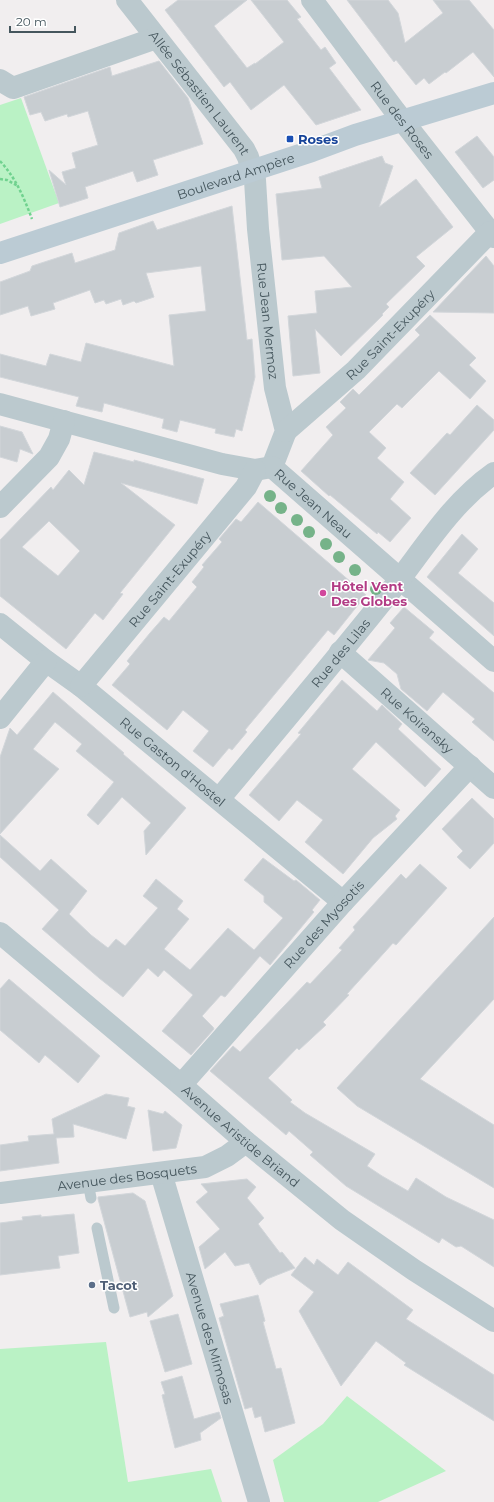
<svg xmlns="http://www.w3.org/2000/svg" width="494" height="1502" font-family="Montserrat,sans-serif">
<rect width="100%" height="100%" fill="#f1eeef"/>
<!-- green -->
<g fill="#baf2c5">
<polygon points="21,98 59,203 0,224 0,105"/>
<polygon points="106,1342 128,1482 211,1469 222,1502 0,1502 0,1349"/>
<polygon points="347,1396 446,1471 378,1502 284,1502 273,1460 323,1424"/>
</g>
<!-- building -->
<g fill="#c8cdd1" stroke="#d2d6da" fill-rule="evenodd">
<polygon points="178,0 247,0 214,26 247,68 255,63 255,64 284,42 251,0 287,0 301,17 297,19 321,50 325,47 336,63 329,68 361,110 316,125 284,85 251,110 230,82 224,87 165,10"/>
<polygon points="347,0 388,0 398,13 405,43 443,13 433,0 469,0 494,30 494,77 473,52 446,73 445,72 429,84 424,78 416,85 396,60 394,62"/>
<polygon points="159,61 188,98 203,144 153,160 158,175 137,182 133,171 85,187 88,198 60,207 49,170 66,185 62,172 76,168 72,153 98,145 88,111 68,117 67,114 45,121 41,112 30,115 24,97 110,67 112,76"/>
<polygon points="477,136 494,157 494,180 483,188 455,152"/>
<polygon points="382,156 385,163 393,166 379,207 416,179 453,227 416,257 425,266 386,304 389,307 382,314 383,315 341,356 315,329 320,373 293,376 288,316 317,313 315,291 352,287 324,256 282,260 276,194 322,188 319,177"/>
<polygon points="232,206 247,340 252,339 255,377 242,431 236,429 234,437 215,433 216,429 180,420 177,432 162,428 164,419 104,403 102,412 76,406 79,397 0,377 0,354 46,366 50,354 81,362 86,343 174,366 169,315 206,311 201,266 146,273 154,297 136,303 134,301 123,305 121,299 106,304 104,300 95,303 90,290 53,303 55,309 31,316 28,306 0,315 0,282 30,271 32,266 72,253 75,263 115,250 119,233 153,221 157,230"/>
<polygon points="486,256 494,266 494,313 433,312"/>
<polygon points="430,315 476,358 469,365 486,381 470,399 439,371 402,408 397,404 369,432 386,448 377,458 404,482 390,499 411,518 390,542 378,532 377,534 330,495 329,496 301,471 333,435 326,427 346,408 340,402 353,389 359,395 420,335 415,330"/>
<polygon points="477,405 494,420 494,430 435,495 410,473 447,433 450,435"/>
<polygon points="0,426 22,432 33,454 20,449 17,462 0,457"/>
<path d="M94,452L134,462V460L204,479L197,504L121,483L175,525L120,593L123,594L103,620L95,613L66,649L0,596V540L51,487L53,490L69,470L84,485ZM49,521L80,551L58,576L22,547Z"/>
<polygon points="258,502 366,595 334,635 328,630 245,730 247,732 232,750 229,748 213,767 193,751 209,731 183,710 167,730 112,685 130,664 127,661 150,633 164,617 169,621 197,587 192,582 204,567 202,565 222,542 219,539 236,519 241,522"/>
<polygon points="462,534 478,549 458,573 494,603 494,636 427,577"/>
<polygon points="404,607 434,632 429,638 494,693 494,741 472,722 475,719 443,692 427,711 401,689 397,674 384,663 368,660 395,628 390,623"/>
<polygon points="342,680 377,711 382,705 402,724 398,729 441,769 425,787 376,742 352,769 400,810 395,816 397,819 373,838 343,874 305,842 323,820 297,800 279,821 249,795 301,734 298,733"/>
<polygon points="53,692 124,753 123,754 186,808 146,855 144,831 151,823 122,797 98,825 87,815 114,782 76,751 82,744 55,722 33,749 59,769 0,834 0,757 10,728 17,735"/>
<polygon points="472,798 494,819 494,843 470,869 457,857 463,851 442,829"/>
<polygon points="0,835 40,871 51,859 87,891 69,914 91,935 108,948 116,939 125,946 158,908 143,896 156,879 183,901 177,909 189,919 164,949 190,970 228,928 254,950 283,918 264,902 264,896 244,880 263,858 294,881 296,880 320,900 312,910 314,912 270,965 260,956 225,997 221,995 202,1016 213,1027 214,1029 191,1055 162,1031 193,995 164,970 158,977 148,968 123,997 99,978 42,929 59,910 0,857"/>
<polygon points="420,864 447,888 396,945 393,943 347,994 349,995 323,1022 326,1025 299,1050 297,1048 268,1078 292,1100 290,1102 305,1113 375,1154 367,1166 382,1176 408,1191 416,1178 446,1197 494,1220 494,1267 461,1246 456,1247 442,1238 439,1243 346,1186 310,1155 313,1152 289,1131 286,1135 210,1071 233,1046 240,1052 307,982 310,984 342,950 339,948 355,930 353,927 401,874 406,879"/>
<polygon points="494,917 494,999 420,1079 494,1125 494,1188 357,1106 337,1088"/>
<polygon points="9,979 100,1056 78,1083 45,1055 39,1063 0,1030 0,989"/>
<polygon points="106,1094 129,1098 127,1106 135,1108 126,1139 73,1124 74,1137 56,1138 59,1163 0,1171 0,1145 29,1141 28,1136 54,1134 52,1119"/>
<polygon points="148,1110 163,1114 165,1111 182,1125 176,1148 153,1151"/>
<polygon points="247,1179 256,1187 247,1198 264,1218 258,1224 280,1253 282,1252 295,1268 267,1279 260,1285 249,1263 235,1266 225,1252 205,1269 199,1247 220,1229 196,1202 208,1192 201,1184"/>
<polygon points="133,1193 145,1201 173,1296 148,1317 147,1312 130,1317 98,1199 98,1197"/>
<polygon points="74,1214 79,1253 58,1256 60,1268 0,1275 0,1223 23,1220 22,1217 41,1215 41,1217"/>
<polygon points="305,1257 314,1265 317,1259 338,1275 348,1262 413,1310 406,1319 494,1375 494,1421 404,1365 406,1363 376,1341 341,1386 299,1311 314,1292 291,1275"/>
<polygon points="258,1295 265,1321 263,1322 276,1369 281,1368 295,1423 265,1432 261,1416 255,1418 252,1407 245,1409 219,1318 224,1316 220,1304"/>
<polygon points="178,1314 192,1364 165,1372 150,1321"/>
<polygon points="182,1376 194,1419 219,1412 221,1418 200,1433 201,1440 175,1448 162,1395 165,1394 161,1382"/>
</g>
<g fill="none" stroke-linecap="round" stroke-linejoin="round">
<!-- path -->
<g stroke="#70d28f" stroke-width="2.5" stroke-dasharray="3 2" stroke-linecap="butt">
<path d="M0,161C16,178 24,198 32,219"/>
<polyline points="0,179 7,180 18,186"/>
</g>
<!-- lane -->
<g stroke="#bbc9ce" stroke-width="11">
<polyline points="88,1182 91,1198"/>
<polyline points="97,1228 114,1308"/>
</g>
<!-- street -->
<g stroke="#bbc9ce" stroke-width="22">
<path id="s1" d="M127,0L244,149L248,157L255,180L258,229L275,388L286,431L272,467"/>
<path id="s2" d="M312,0L395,111L494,237"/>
<polyline points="0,80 13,88 156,38"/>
<polyline points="0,404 222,464 255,470 272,467"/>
<path id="s3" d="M286,431L356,370L490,232"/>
<path id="s4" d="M272,467L494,661"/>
<polyline points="0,507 49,457 59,439 64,421"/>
<path id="s5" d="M0,624L46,661L81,686L343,902"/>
<path id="s6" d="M340,652L494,788"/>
<path id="s7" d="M81,686L246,487L255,470"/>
<polyline points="0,718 46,661"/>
<path id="s8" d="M219,799C276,731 333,663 389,593C422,552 450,504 494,473"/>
<path id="s9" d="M0,933L181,1085L246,1142L342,1220L414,1270L494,1321"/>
<path id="s10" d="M181,1085L343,902L470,766"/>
<path id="s11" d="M161,1173L259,1502"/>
<path id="s12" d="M0,1193L205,1167L227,1156L246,1142"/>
</g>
<!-- secondary -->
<path stroke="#bbcbd4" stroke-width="22" id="s13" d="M0,253L312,151L355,135L494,93"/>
</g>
<!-- trees -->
<g fill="#76b389">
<circle cx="270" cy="496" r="6"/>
<circle cx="281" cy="508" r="6"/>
<circle cx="297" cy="520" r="6"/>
<circle cx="309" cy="532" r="6"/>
<circle cx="326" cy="544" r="6"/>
<circle cx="339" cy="557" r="6"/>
<circle cx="355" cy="570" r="6"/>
<circle cx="376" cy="589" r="6"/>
</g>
<!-- markers -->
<rect fill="#1a4fb4" stroke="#fff" stroke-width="1.5" x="286" y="135" width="8" height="8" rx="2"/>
<circle fill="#d1479c" stroke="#fff" stroke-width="1.5" cx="323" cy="593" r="4"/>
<circle fill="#5c6f8a" stroke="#fff" stroke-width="1.5" cx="92" cy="1285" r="4"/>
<g text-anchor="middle" stroke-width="3" stroke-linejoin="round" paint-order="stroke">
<!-- street labels -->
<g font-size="13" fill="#45565d" stroke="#fff">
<text dy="5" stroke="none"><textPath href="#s1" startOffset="118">Allée Sébastien Laurent</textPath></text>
<text dy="5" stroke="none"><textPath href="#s2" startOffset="150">Rue des Roses</textPath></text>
<text dy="5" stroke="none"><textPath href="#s13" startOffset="248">Boulevard Ampère</textPath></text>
<text dy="5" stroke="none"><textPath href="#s1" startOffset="364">Rue Jean Mermoz</textPath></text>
<text dy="5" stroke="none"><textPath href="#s3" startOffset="142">Rue Saint-Exupéry</textPath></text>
<text dy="5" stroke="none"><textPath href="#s4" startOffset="55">Rue Jean Neau</textPath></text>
<text dy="5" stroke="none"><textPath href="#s7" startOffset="139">Rue Saint-Exupéry</textPath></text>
<text dy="5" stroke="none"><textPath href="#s8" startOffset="190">Rue des Lilas</textPath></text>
<text dy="5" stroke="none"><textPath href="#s6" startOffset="103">Rue Koiransky</textPath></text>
<text dy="5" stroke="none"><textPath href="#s5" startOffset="221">Rue Gaston d'Hostel</textPath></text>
<text dy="5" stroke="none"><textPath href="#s10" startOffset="215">Rue des Myosotis</textPath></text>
<text dy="5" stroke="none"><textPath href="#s9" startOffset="315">Avenue Aristide Briand</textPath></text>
<text dy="5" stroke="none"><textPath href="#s12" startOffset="128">Avenue des Bosquets</textPath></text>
<text dy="5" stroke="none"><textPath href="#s11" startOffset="172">Avenue des Mimosas</textPath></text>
</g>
<!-- transit labels -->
<g font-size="13" font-weight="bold" fill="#164399" stroke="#fff" text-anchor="start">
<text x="298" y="144">Roses</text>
</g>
<!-- hotel labels -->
<g font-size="13" font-weight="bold" fill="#b23c85" stroke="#fff" text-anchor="start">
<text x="331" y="591">Hôtel Vent<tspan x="331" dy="15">Des Globes</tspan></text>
</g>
<!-- service labels -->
<g font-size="13" font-weight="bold" fill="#4e5e75" stroke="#fff" text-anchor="start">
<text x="100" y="1290">Tacot</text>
</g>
</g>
<!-- scale -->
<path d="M10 26v6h65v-6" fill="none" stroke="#45565d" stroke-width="2"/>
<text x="16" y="26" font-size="12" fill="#45565d" stroke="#ffffff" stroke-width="3" paint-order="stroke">20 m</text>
</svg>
